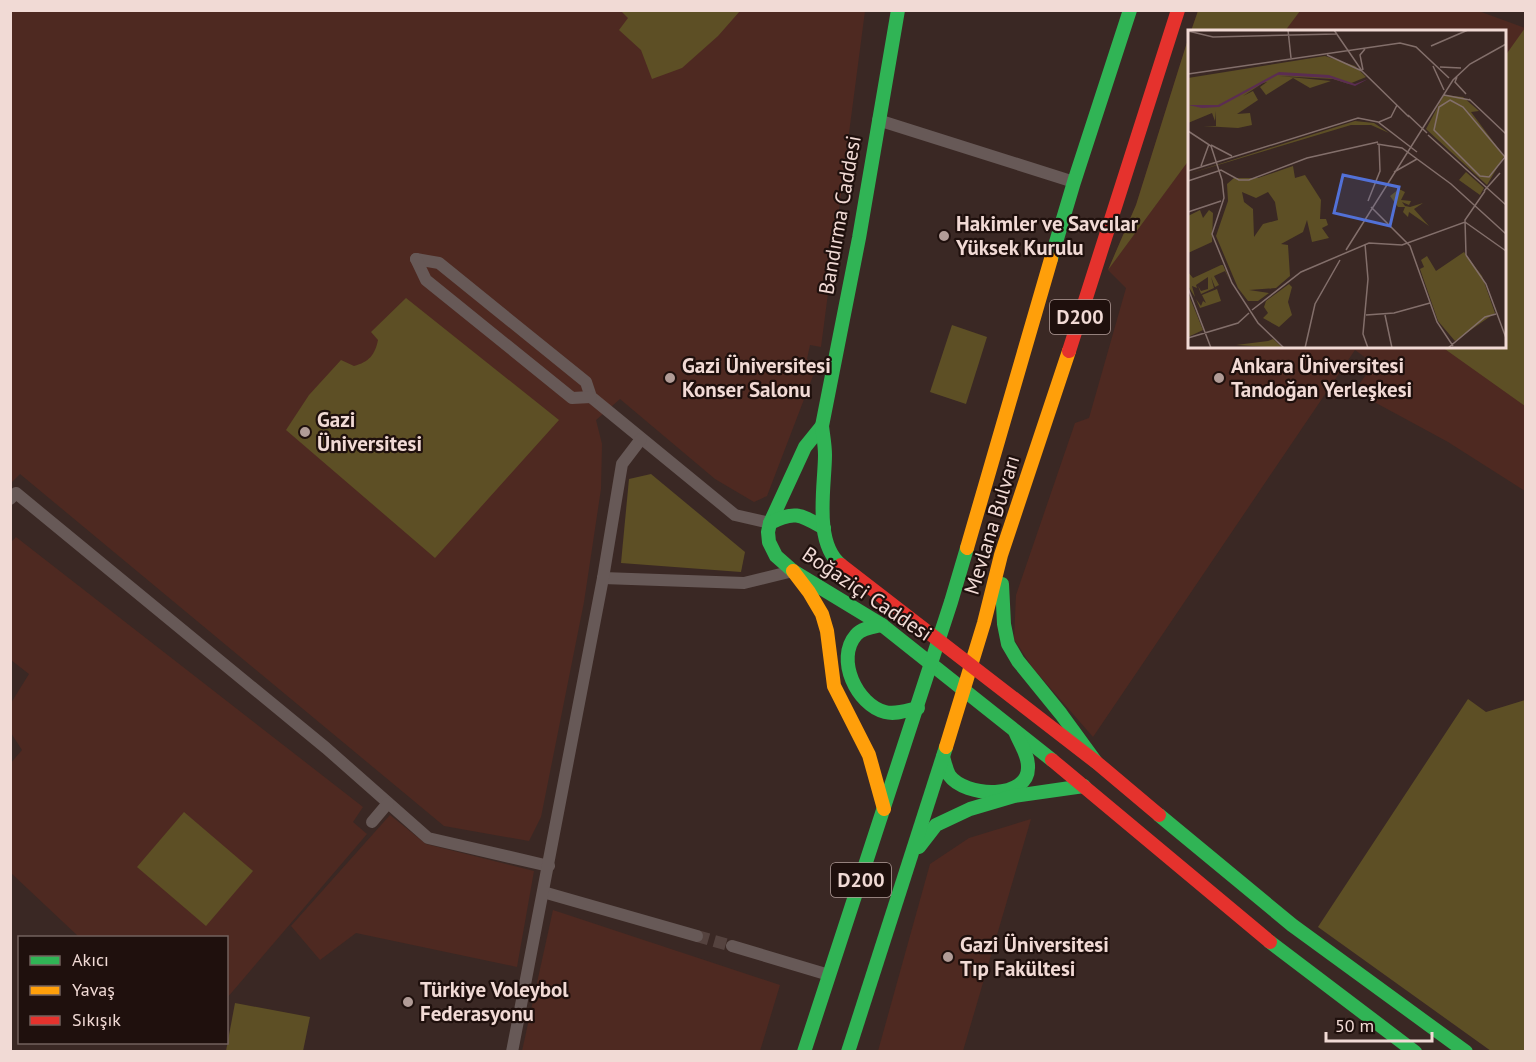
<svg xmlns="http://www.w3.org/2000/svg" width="1536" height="1062" font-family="'PT Sans',sans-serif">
<rect width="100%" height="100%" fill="#3a2824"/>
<!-- built -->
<g fill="#4e2921">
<polygon points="1476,10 1525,28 1525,491 1448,442 1354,391 1374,364 1355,350 1093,737 1032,667 1014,639 1016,595 1075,423 1089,418 1126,288 1108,270 1136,205 1189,36 1190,346 1504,346 1504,32 1191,31 1198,11"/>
<polygon points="11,11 865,11 821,347 810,345 807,359 816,368 767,496 754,502 715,479 620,399 596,420 602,444 601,489 584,602 541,817 529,841 444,826 20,474 11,483"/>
<polygon points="16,537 363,807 353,822 367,834 227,998 226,938 79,937 11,873 10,764 22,750 11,733 11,703 29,674 11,660 10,543"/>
<polygon points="390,815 426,844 534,871 517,967 356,933 320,960 291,926"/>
<polygon points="1031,819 963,1051 878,1051 930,864 969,838"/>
<polygon points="553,910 780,985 760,1051 522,1051"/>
</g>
<!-- green -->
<g fill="#5d4f25">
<polygon points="621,11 740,11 718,36 682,68 652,79 641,50 619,30 628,18"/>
<polygon points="1198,11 1198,10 1300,11 1285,31 1191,31"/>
<polygon points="1525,28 1526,28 1525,406 1442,347 1504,346 1505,56"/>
<polygon points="1189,36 1189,160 1108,270 1136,205"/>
<path d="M406,298L559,420L435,558L286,430L309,395L341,360L354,366C369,362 375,355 378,340L371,332Z"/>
<polygon points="952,325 987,337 966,404 930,392"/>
<polygon points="651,474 745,552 741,572 621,563 629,479"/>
<polygon points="1468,699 1486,712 1525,700 1525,1051 1491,1051 1318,927"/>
<polygon points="184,812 253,871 206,926 137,867"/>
<polygon points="235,1003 310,1017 303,1051 226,1051"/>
</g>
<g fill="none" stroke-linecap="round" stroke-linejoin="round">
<!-- street-tunnel -->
<polyline stroke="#55433f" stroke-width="12" stroke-dasharray="12 6" stroke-linecap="butt" points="697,936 732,946"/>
<!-- street -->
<g stroke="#675957" stroke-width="12">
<polyline points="878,120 1074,182"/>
<polyline points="416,259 439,263 586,382 591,397 735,515 770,523"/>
<polyline points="416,259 426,280 572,398 591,397"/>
<polyline points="10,499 16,493 326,748 428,838 549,866"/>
<polyline points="603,578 744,583 793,571"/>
<polyline points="372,822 388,803"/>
<polyline points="543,892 697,936"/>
<polyline points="732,946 829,975"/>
<polyline points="512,1052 603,578 622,464 641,439"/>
</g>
<!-- fast -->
<g stroke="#30b455" stroke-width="14">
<polyline points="1051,259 1074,182 1130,10"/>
<polyline points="822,426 805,447 770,523 768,532 769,542 776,556 793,571 882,625 1052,760"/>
<path d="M770,523C795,510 801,515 824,528"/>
<path d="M841,565C813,543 825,485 825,455C825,445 823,435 822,426L859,238L898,10"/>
<polyline points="1002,584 1004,624 1008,644 1018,661 1061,714 1096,762"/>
<path d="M882,625C873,627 862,628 856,635C835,659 857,705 885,712C896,715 908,710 918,708"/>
<path d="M943,757C945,763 946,769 949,775C965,798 1030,800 1028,766C1028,754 1019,742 1015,731"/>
<polyline points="1159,815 1292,925 1466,1052"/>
<polyline points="919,847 936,825 970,809 1014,796 1084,786"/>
<polyline points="1270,942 1415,1052"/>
<polyline points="804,1052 951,602 967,548"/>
<polyline points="848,1052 946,747"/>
</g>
<!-- slow -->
<g stroke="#ff9f0a" stroke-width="14">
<polyline points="967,548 1051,259"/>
<polyline points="793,571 809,592 822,614 827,631 834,686 869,755 884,809"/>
<polyline points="946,747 984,623 1001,555 1069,351"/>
</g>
<!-- jam -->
<g stroke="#e5322d" stroke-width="14">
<polyline points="1069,351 1178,10"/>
<polyline points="841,565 1096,762 1159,815"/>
<polyline points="1052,760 1270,942"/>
</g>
</g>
<!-- markers -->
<g fill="#b19c97" stroke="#1f100d" stroke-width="2">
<circle cx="944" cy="236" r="6"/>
<circle cx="670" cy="378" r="6"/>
<circle cx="1219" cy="378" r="6"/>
<circle cx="305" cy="432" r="6"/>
<circle cx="948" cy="957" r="6"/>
<circle cx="408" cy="1002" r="6"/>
</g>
<g text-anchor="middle" stroke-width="4.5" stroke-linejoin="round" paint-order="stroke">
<!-- shield labels -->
<g fill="#1f100d" stroke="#b29d99" stroke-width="1.5">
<rect x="1050" y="300" width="60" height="34" rx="4.5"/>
<rect x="831" y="863" width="60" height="34" rx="4.5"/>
</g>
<g font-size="20" font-weight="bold" fill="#f1dad5">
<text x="1080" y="324">D200</text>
<text x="861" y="887">D200</text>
</g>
<!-- street labels -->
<g font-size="21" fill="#f1dad5" stroke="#1f100d">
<text transform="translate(840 215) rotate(-80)" y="7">Bandırma Caddesi</text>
<text transform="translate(992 525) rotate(-73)" y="7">Mevlana Bulvarı</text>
<text transform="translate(867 594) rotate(34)" y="7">Boğaziçi Caddesi</text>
</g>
<!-- poi labels -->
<g font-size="21" font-weight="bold" fill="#f1dad5" stroke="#1f100d" text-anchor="start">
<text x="956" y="231">Hakimler ve Savcılar<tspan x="956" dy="24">Yüksek Kurulu</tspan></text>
<text x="682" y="373">Gazi Üniversitesi<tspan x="682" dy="24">Konser Salonu</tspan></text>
<text x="1231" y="373">Ankara Üniversitesi<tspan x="1231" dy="24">Tandoğan Yerleşkesi</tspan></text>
<text x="317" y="427">Gazi<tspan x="317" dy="24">Üniversitesi</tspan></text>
<text x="960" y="952">Gazi Üniversitesi<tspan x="960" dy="24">Tıp Fakültesi</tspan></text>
<text x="420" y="997">Türkiye Voleybol<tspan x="420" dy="24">Federasyonu</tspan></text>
</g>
</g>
<!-- overview -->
<g transform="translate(1188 30)">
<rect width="318" height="318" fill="#3a2824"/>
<path d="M137,26L167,36L178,47L161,54L145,49L91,46L143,51L122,58L105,48L78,65L72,57L79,52L75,53L55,66L65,61L70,70L49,84L62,83L64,95L50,98L15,96H28V81L27,91L24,83L0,93V48ZM256,65L275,67L291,81L283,82L316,126L299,155L238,99ZM167,91L186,93L201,103L183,95H163L0,144ZM105,136L107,148L117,145L133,170L132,189H138L140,195L134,198L141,208L124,212L119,190L115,202L93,214L100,215L102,246L88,258L61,260L81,263L70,271H60L50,258L28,206L40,171L39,154L46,148H70ZM54,162L68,168L80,162L87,172L90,190L75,194L66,207L65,179L56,172ZM278,142L296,158L292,165L271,150ZM211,159L217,162L213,170L223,171L221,175L214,172L217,176L222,177L235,173L226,179L241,196L221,182L220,187L215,182L217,177H210L202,166ZM12,180L15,188L21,180L25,183L24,212L0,223V186ZM276,222L294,246L307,283L267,311L250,291L232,239L236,237L233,230L239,226L248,241ZM33,235H35L42,251L37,241L26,246L31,255L27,257L23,247L26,258L13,264L10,256L13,261L20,259V247L8,255L9,258L4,256L7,267L0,256V242L5,248ZM101,254L104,257L100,272L104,285L91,297L75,288L80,283L76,277L78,271ZM29,259L33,271L12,278L8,269L13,276L15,271L18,273L14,265ZM0,263L15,300L0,307ZM85,309L95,318L48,315L80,311Z" fill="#5d4f25" fill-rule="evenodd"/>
<path d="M91,42L141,45L167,54L180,49L167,56L142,48L90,45L31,77L14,78L0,75H30Z" fill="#5b2d52"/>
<path fill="none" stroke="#836f6b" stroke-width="1.5" d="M100,0L103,28M146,0L174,41L221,87M0,1L25,7L148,4M243,16L280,0M139,25L174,41M245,36L256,60M252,37L273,38M175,40L172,25L177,19M0,44L212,13L228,17L261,48M269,47L267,52L278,64M256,65L282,70M281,69L318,104M262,70L275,77L317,127L301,147L292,146L246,100L251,77ZM220,85L239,103M191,92L203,87L209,75M0,101L23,116L34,150L36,168L24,204L44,253L70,293L96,318M240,105L318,175M189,114L214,118L263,154L318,204M23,115L44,126M13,136L21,114M0,141L170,88L190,92L229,122M206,142L229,129M0,151L33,140L51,150H61L119,128L190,112M296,161L312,143M180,171L192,141L191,114M183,177L222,216L249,292L265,316M0,182L33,171M177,214L180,249L175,304L180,318M158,220L265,50L282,34L318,14M278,225L298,254L318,308M278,225L277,190L297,161M0,258L23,318M64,280L113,242L181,213L214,215L277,192L318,221M178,285L206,283L242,273M197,285L204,318M0,308L50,293L61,283M117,318L127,274L152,230M260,318L297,287L308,284"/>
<path fill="#5271d7" fill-opacity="0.15" stroke="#5271d7" stroke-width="3" d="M155,145L211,157L202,196L146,183Z"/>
<rect width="318" height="318" fill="none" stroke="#f1dad5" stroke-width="3"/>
</g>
<!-- border -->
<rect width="1536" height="1062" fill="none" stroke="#f1dad5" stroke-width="24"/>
<!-- legend -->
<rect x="18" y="936" width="210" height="108" fill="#1f100d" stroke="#73615d" stroke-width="1.5"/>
<rect x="30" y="956" width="30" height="9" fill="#30b455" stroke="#73615d" stroke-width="1.5"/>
<text x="72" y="966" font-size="18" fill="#f1dad5">Akıcı</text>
<rect x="30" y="986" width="30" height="9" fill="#ff9f0a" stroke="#73615d" stroke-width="1.5"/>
<text x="72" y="996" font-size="18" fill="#f1dad5">Yavaş</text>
<rect x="30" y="1016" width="30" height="9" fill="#e5322d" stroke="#73615d" stroke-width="1.5"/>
<text x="72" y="1026" font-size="18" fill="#f1dad5">Sıkışık</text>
<!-- scale -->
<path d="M1326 1032v9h106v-9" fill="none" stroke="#f1dad5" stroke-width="3"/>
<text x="1335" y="1032" font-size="18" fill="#f1dad5" stroke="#1f100d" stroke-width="4.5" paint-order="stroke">50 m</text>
</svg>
